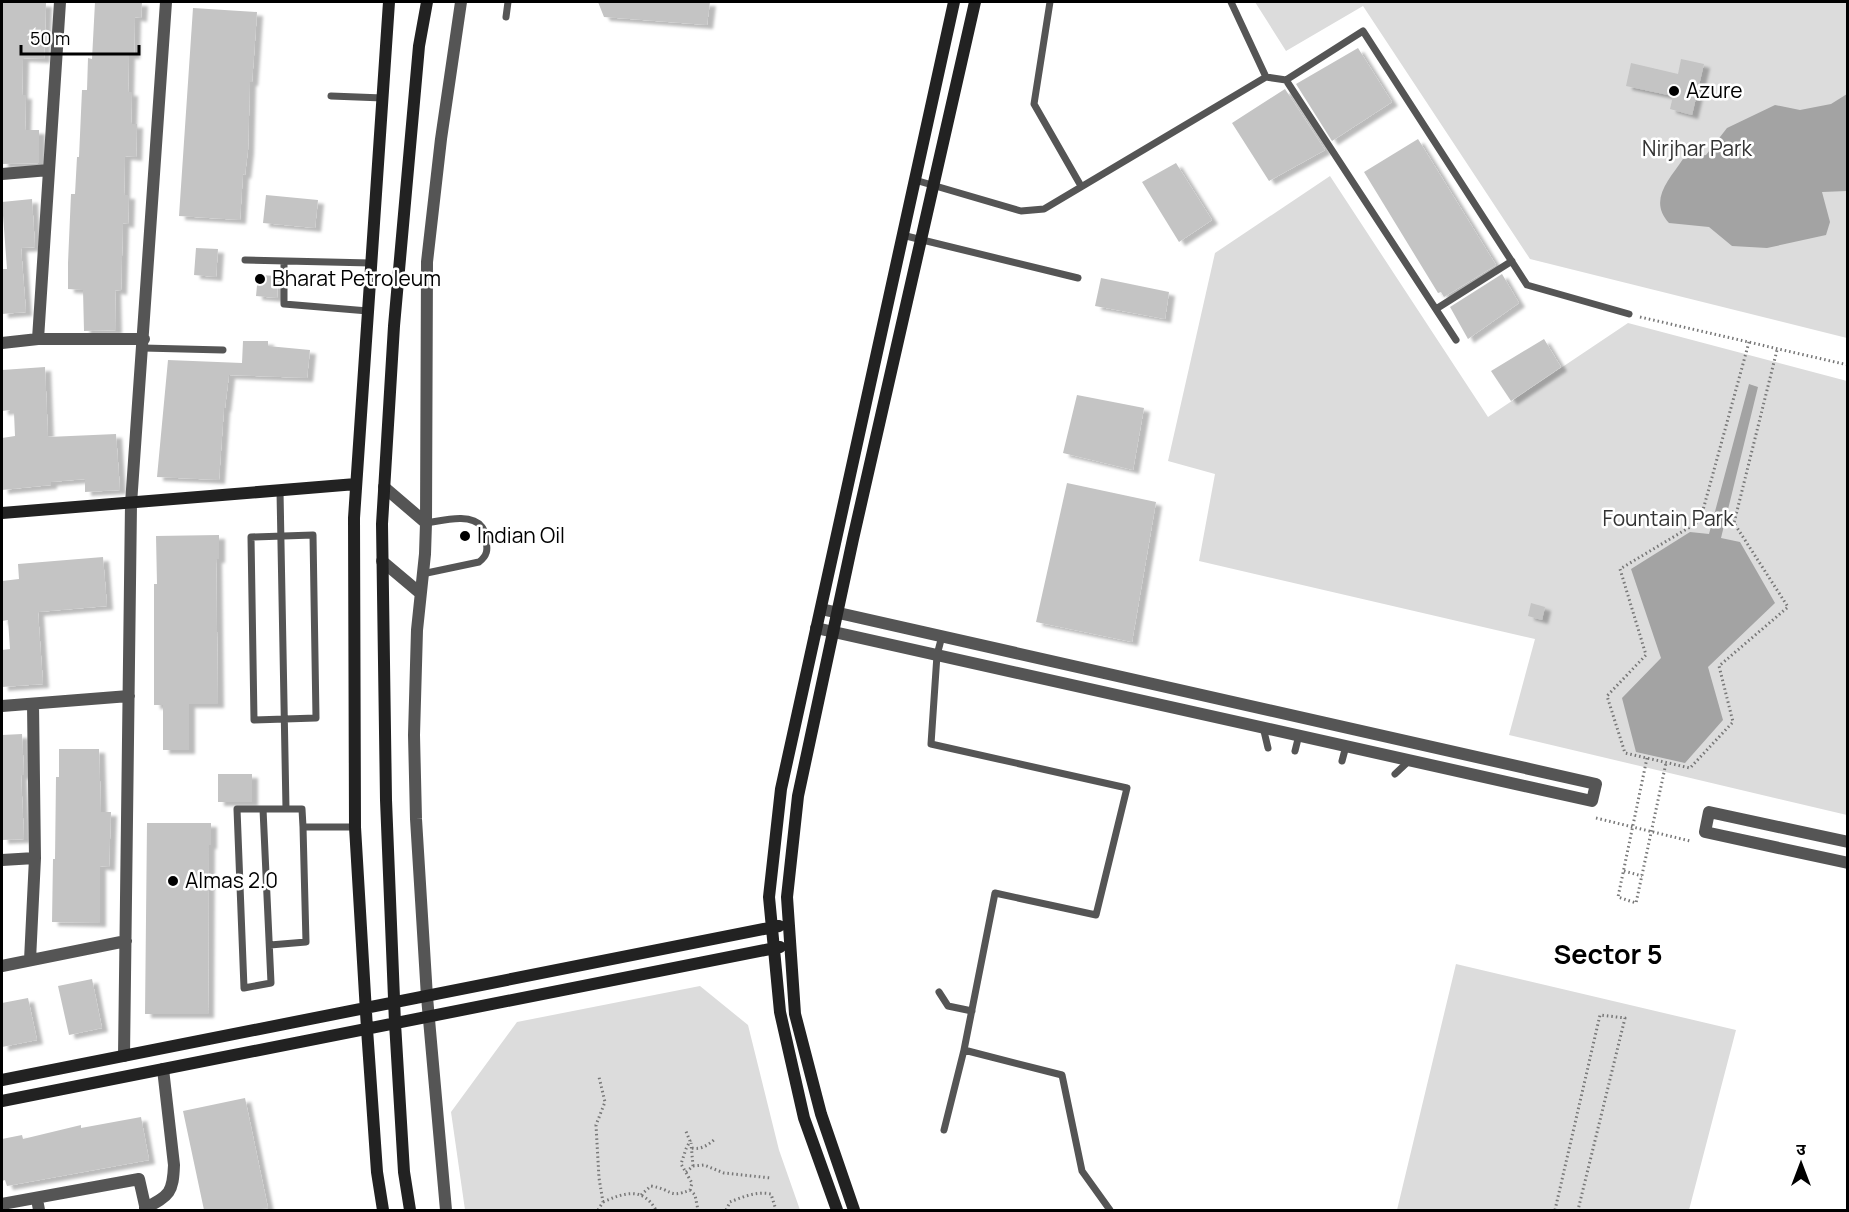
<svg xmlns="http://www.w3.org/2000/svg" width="1849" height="1212" viewBox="0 0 1849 1212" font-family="Manrope,'Noto Sans Devanagari',sans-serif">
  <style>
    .green { fill: #dcdcdc }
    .water { fill: #a3a3a3 }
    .building { fill: #c4c4c4; filter: url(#shadow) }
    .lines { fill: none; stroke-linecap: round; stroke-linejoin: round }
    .path { stroke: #777; stroke-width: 3; stroke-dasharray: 1.5 3; stroke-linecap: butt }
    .lane { stroke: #555; stroke-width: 7 }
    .street { stroke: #555; stroke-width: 12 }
    .secondary { stroke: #222; stroke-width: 12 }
    .poi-dot { fill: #000; stroke: #fff; stroke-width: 2 }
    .labels { text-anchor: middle; stroke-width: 5; stroke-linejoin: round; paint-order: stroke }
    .poi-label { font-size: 21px; fill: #000; stroke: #fff; text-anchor: start }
    .park-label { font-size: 21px; fill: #333; stroke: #fff }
    .district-label { font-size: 27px; font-weight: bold; fill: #000; stroke: #fff }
  </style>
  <defs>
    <filter id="shadow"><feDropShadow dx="6" dy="4" stdDeviation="1.5" flood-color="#0004"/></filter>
  </defs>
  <rect width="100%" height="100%" fill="#fff"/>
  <path class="green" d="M1255,2H1847V338L1530,259L1363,6L1286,51Z
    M1330,176L1488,417L1628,323L1847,381V815L1509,735L1535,639L1199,561L1215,474L1168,461L1215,253Z
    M1456,964L1736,1030L1689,1210H1397Z
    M700,986L748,1025L779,1150L800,1210H465L451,1112L517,1022Z"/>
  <path class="water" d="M1847,94V191L1822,192L1830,222L1826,235L1767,248L1732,246L1709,227L1669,223C1648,200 1669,180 1683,159L1706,155L1727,128L1775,105L1800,110L1831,104Z
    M1749,384L1758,387L1721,538L1740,542L1775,603L1708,667L1723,720L1685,763L1636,752L1622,698L1661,658L1631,569L1690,532L1709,534Z"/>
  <path class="building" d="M2,2L46,3L44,59L23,58L22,95H26L25,130H39V163L2,164Z
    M95,2H142L141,18L135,17L134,55H129L128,92H132L131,124H137L136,157L125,156L124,195H129L128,224L123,223L121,291L115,290L116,330L84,331L83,290L68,289V263L71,194H75L77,157H79L82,90H87L88,58L92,59Z
    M598,2H710L707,25L604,17Z
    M193,8L257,12L254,56L252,82H250L248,150L245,175L243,174L240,220L179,216Z
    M1358,48L1392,102L1332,141L1296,84Z
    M1681,59L1704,64L1692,115L1670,109L1673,96L1626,86L1631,63L1678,74Z
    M1285,89L1325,150L1269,181L1232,123Z
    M1418,139L1496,265L1444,297L1441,292L1438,293L1364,172Z
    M1176,163L1212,220L1179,242L1142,182Z
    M266,195L318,200L315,228L263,223Z
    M32,199L35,247L21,248L26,312L2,314V269H7L2,202Z
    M196,248L218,249L216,277L194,275Z
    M1502,274L1519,303L1468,339L1450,307Z
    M258,275L278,276L277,298L256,296Z
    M1101,278L1169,292L1165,319L1095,306Z
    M1544,339L1561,367L1511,401L1491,371Z
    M243,341H268V346L310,350L307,378L229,375L225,408H224L219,480L157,477L168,360L242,363Z
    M45,367L48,437L116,434L120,490L85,492V479L51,482V485L2,490V438L15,436L14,413H10V410L2,411V370Z
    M1077,395L1144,408L1133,470L1063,453Z
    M1067,483L1156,502L1132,642L1036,622Z
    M219,535V559H216L218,704H189V750H163V705H154V584H157L156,536Z
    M103,557L107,606L38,612L43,684L2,687V650L10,649L8,620L2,621V581L19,579L18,564Z
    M1531,603L1545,607L1542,620L1528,616Z
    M22,734L24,775H21L24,839L2,840V735Z
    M59,749H99L101,812H111L109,867L100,866V923L52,922L53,859H55L56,777H59Z
    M218,774H252V802H218Z
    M147,823H211V845H209L208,1014H145Z
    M92,979L102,1028L69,1035L58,986Z
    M28,998L37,1040L2,1047V1003Z
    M245,1098L268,1208L254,1210H204L183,1111Z
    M141,1117L149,1160L7,1186L5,1180L2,1181V1139L22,1135L23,1139L81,1125V1128Z"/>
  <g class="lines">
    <path class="path" d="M1640,317L1848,365
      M1749,342L1700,521L1620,569L1646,655L1607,696L1625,753L1690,768L1733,722L1719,666L1788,607L1734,523L1777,350
      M1647,758L1618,897L1636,903L1666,763
      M1596,818L1690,841
      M1624,871L1642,876
      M692,1148C701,1150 708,1145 715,1139
      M693,1166L704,1165L724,1173L771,1178
      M686,1172L693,1166L691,1143
      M690,1190L695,1195L698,1210
      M641,1195L651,1186C672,1189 668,1199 690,1190L692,1183L681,1164L686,1149L690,1141L685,1129
      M603,1202C624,1193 642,1186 656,1210
      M598,1210L603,1202L599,1178L596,1125L605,1102L599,1077
      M726,1210L730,1202C742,1197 757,1191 771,1194L776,1210
      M1555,1210L1600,1015L1625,1018L1578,1210"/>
    <path class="lane" d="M1050,2L1034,104L1081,186
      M1231,2L1266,77
      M506,17L508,2
      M1286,80L1456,340
      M331,96L383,98
      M915,180L1021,211L1044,209L1266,77L1286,80L1363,31L1527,285L1629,314
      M902,235L1078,278
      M245,260L371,263
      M284,261V304L368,311
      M1436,309L1512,261
      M143,348L223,350
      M280,491L286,809H302L303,827H355
      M313,535L316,718L254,720L251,537Z
      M422,574L479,562C487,556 488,550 486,541C485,536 485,530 482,527C471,512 441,521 426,523
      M942,636L937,655L931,744L1127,788L1096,915L995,893L964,1050L1062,1075L1082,1171L1110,1210
      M1263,727L1268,748
      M1295,751L1299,735
      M1342,761L1346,746
      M1395,774L1410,760
      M263,809L271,983L244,988L237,809H286
      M270,945L306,942L303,827
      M939,992L948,1006L972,1011
      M944,1130L964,1050"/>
    <path class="street" d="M2,174L49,170
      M38,339L60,2
      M2,343L38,339H144
      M384,487L426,523
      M382,561L420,593
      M816,628L1592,801L1596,784L821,609
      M2,706L129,696
      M1848,842L1709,812L1705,832L1848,863
      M2,860L35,858
      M30,960L35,858L33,704
      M2,966L126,941
      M124,1056L131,504L166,2
      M37,1199L39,1210
      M2,1204L139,1179L146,1210
      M145,1208C170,1196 173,1192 174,1165L163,1069
      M446,1210L427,997L416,819L414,735L417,630L425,554L426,523L427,262L441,139L461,2"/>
    <path class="secondary" d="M2,513L356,484
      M2,1080L779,926
      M2,1101L780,947
      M383,1210L377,1172L367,1029L355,827L354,518L389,2
      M410,1210L404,1172L395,1023L386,800L382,524L394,326L419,46L427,2
      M837,1210L804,1118L780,1012L769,897L781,789L954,2
      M854,1210L821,1114L795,1014L787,897L798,796L853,539L975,2"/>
  </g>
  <g class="poi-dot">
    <circle cx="1674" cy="91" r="6"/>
    <circle cx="260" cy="279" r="6"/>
    <circle cx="465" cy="536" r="6"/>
    <circle cx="173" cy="881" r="6"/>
  </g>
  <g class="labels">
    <g class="poi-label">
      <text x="1686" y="98">Azure</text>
      <text x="272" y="286">Bharat Petroleum</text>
      <text x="477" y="543">Indian Oil</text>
      <text x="185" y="888">Almas 2.0</text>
    </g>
    <g class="park-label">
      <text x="1697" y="156">Nirjhar Park</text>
      <text x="1668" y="526">Fountain Park</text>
    </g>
    <g class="district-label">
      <text x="1608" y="964">Sector 5</text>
    </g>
  </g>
  <rect width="1849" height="1212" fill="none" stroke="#000000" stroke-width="6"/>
  <g transform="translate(1801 1164)" stroke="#ffffff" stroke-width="4.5" paint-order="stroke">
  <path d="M0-4.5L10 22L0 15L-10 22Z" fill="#000000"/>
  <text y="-9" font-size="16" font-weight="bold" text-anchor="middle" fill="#000000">उ</text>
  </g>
  <path d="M21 45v9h118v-9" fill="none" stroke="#000000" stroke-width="3"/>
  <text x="30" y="45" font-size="18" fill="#000000" stroke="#ffffff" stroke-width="4.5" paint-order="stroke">50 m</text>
</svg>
